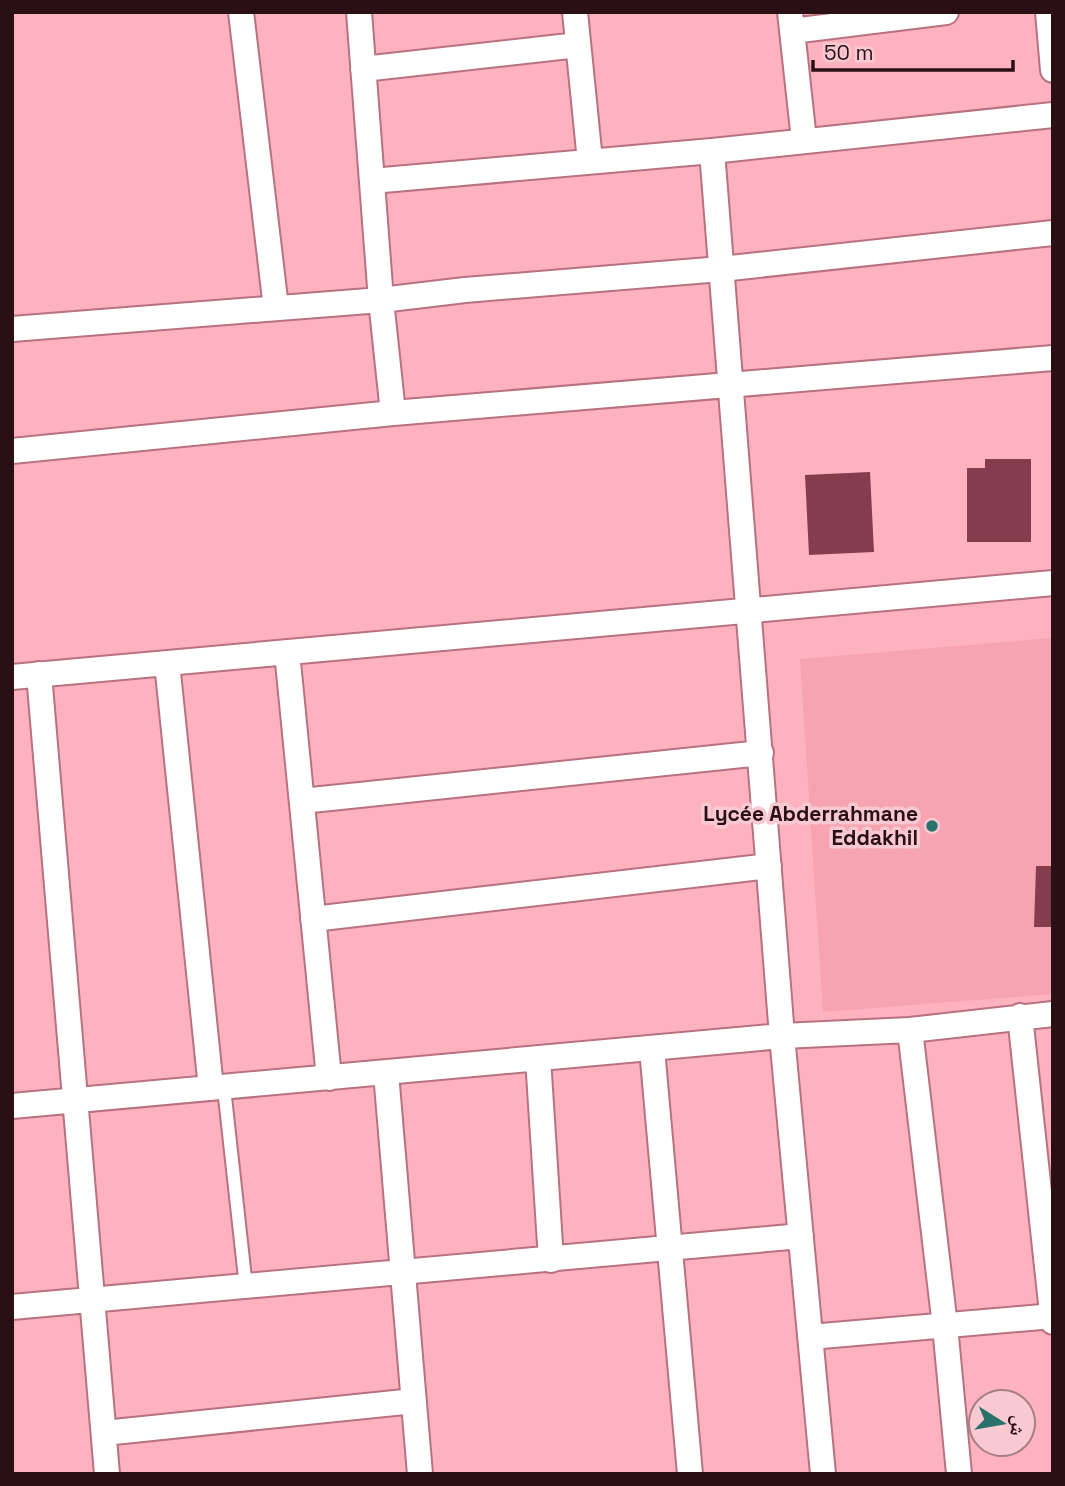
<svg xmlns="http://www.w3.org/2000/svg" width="1065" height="1486" viewBox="0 0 1065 1486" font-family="'Space Grotesk','Noto Naskh Arabic',sans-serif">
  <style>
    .built { fill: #f6a3b2 }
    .building { fill: #853c4d }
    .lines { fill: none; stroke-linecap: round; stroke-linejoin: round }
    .service-casing { stroke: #b8727f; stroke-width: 16 }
    .minor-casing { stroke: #b8727f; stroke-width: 28 }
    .service { stroke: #fff; stroke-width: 12 }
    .minor { stroke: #fff; stroke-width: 24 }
    .poi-dot { fill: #29726c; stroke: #f8c9d0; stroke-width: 2.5 }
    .labels { text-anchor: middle; stroke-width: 7; stroke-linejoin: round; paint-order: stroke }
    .poi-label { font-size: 21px; font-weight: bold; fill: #2a0f15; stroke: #f8c9d0; text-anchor: end }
  </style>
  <rect width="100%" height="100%" fill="#feb2bf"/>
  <path class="built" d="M1053,638V994L823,1012L800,659Z"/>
  <path class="building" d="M985,459H1031V542H967V468H985Z
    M870,472L874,552L809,555L805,475Z
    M1036,866H1053V927H1034Z"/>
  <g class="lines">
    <g class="service-casing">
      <path id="service" d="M224,1088L246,1287"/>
    </g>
    <g class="minor-casing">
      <path id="minor" d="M241,12L276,308
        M359,12L381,300L393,413
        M575,12L590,161
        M790,12L804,140
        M1048,12L1053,70
        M792,31L946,12
        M363,69L578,45
        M712,151L782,1036L823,1474
        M372,181L712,151L1053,115
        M12,329L381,300L465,290L721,269L1053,233
        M12,451L393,413L1053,358
        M287,652L329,1078
        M167,663L211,1088
        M39,674L107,1474
        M12,677L1053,583
        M302,801L761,753
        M313,919L769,866
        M1020,1016L1053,1322
        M910,1030L945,1326L959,1474
        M652,1049L690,1474
        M538,1058L551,1260
        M386,1073L420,1474
        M12,1106L782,1036L910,1030L1053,1014
        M12,1307L801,1236
        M810,1337L1053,1316
        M104,1433L414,1401"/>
    </g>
    <use href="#service" class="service"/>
    <use href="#minor" class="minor"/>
  </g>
  <circle class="poi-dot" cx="932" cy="826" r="7"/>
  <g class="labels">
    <g class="poi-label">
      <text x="918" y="821">Lycée Abderrahmane<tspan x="918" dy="24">Eddakhil</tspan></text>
    </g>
  </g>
  <rect width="1065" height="1486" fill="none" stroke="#2a0f15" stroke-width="28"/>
  <g transform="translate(1002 1423) rotate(101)"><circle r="33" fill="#f8c9d0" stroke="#a67f85" stroke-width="2"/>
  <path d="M0-5L12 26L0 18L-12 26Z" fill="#29726c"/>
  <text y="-10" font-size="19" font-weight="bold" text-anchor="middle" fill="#2a0f15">ش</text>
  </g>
  <path d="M813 60v10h200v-10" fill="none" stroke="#2a0f15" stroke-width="3.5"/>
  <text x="824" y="60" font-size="21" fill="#2a0f15" stroke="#f8c9d0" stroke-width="5" paint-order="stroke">50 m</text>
</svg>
